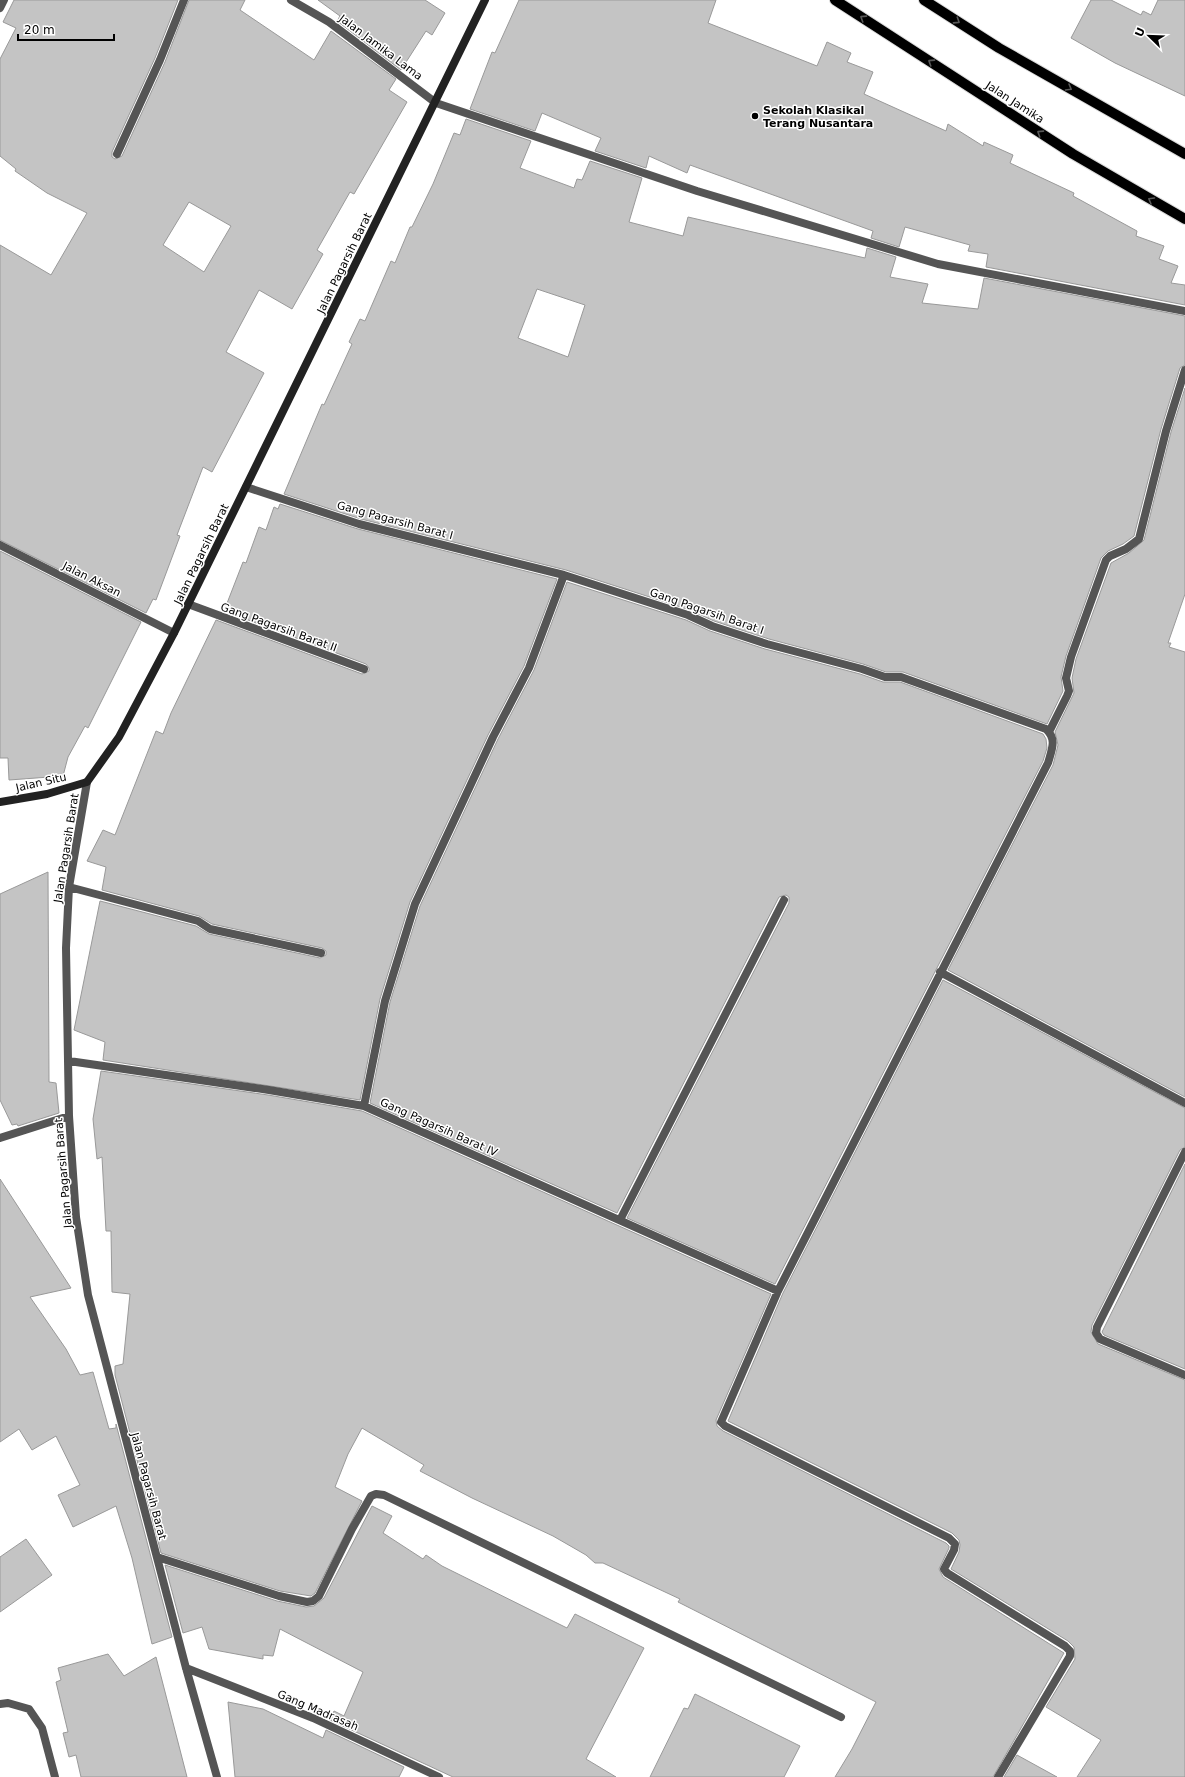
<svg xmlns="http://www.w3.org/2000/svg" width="1185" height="1777" viewBox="0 0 1185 1777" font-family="'DejaVu Sans',sans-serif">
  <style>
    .building { fill: #c4c4c4; stroke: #999; fill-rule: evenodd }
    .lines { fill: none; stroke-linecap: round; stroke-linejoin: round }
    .primary-casing { stroke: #dbdbdb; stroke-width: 12 }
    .street { stroke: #555; stroke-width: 8 }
    .secondary { stroke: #222; stroke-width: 8 }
    .primary { stroke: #000; stroke-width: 10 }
    .oneway { stroke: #595959 }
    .poi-dot { fill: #000; stroke: #fff; stroke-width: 1.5 }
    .labels { text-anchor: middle; stroke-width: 3; stroke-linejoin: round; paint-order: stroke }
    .street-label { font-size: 11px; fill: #000; stroke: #fff }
    .poi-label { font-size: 11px; font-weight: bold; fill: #000; stroke: #fff; text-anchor: start }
  </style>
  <rect width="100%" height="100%" fill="#fff"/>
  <path class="building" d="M14,0H178L155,58L112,152V157L115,159L122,156L165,62L189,0H245L240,10L314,60L331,31L396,79L389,90L407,102L354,194L350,192L317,250L323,254L292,309L259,290L226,352L264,373L212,472L203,467L177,535L180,536L156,600L153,599L146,613L0,540V245L51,275L87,213L47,193L15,171L16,169L0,156V59L16,28L3,22ZM189,202L231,226L204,272L163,245Z
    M318,0H425L445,13L432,35L426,31L401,70L337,21L340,16Z
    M519,0H716L708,23L817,66L827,42L851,53L847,62L873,72L864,94L946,131L948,124L983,146L984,142L1013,155L1010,163L1074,193L1073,196L1137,231L1136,236L1164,246L1159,259L1178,266L1171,283L1185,285V305L986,267L988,254L968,251L970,245L905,227L899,247L871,238L873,231L690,165L687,173L649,156L646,168L595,151L601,138L542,113L535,131L470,109L492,52L495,53Z
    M1091,0H1111L1141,15L1143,11L1151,15L1158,0H1185V96L1115,63L1071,38Z
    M466,119L531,141L520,168L574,188L577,179L582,180L590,161L642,178L629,222L683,236L688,217L865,258L867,248L896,257L890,277L928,284L922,303L978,309L984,278L1185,316V365L1180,368L1161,429L1134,536L1123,544L1108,551L1101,558L1066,656L1061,677L1063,691L1047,724L903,672H886L863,664L769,639L714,621L690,610L566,570L361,519L284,494L322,404L324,405L352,344L349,342L360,319L365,321L391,261L395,263L410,227H412L433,184L454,133L460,135ZM537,289L585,305L568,357L518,338Z
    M1185,388V594L1168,643H1171L1169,647L1185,652V1097L948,970L1053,765L1058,745L1055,732L1074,693L1072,678L1076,659L1111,563L1129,553L1144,540L1171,432Z
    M280,504L358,529L557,579L524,666L488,735L410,902L380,999L360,1100L103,1060L105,1042L74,1030L100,901L196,926L209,934L320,958L326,955V951L322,948L212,924L199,916L102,890L106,867L87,861L103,830L115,835L156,731L163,734L171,713L216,620L362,674L369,671V668L366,664L224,611L243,562L246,563L259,527L266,530L274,507L278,509Z
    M0,551L141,622L88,728L85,726L68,757L63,776L9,780L8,758H0Z
    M567,582L686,620L710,631L765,649L860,674L883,682H900L1043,734L1046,739L1047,748L1043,761L775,1284L627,1218L789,903V897L786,895L779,897L617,1213L370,1103L390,1002L420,906L498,739L534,670Z
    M48,872L49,1082L56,1083L59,1113L18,1126L17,1124L12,1125L0,1100V894Z
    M943,980L1185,1108V1147L1180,1150L1092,1325L1091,1332L1098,1344L1185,1380V1777H1077L1101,1740L1046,1707L1075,1659L1074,1647L1068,1641L951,1569L959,1552L960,1545L959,1540L952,1533L728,1421L783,1293Z
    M101,1071L268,1095L362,1111L771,1294L716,1420L717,1426L723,1431L946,1543L949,1546V1548L939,1569L943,1577L1064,1653L993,1777H835L852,1749L876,1702L678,1602L680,1599L603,1563H595L586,1555L553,1536L472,1498L420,1471L424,1465L362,1428L348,1454L335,1487L362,1501L315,1593L311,1596L280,1591L161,1553L115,1375V1366L123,1364L130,1294L112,1292L111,1231H106L102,1157L97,1159L93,1119Z
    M1185,1164V1369L1104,1335L1102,1332Z
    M0,1179L71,1288L30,1297L66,1349L80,1375L93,1372L109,1429L116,1428V1424L172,1637L152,1644L132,1558L116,1506L73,1527L58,1495L80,1485L56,1436L32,1450L19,1429L0,1442Z
    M372,1506L392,1516L383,1533L423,1559L426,1555L442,1566L567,1628L575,1614L644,1648L586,1759L616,1777H453L330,1720L334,1711L344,1716L363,1672L280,1629L273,1656L263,1655V1659L209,1649L202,1627L183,1633L165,1565L277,1601L306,1607L314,1606L324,1598Z
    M26,1539L52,1575L0,1612V1557Z
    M108,1654L124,1676L156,1657L187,1777H81L76,1755L69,1757L63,1733L68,1732L56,1682L61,1680L58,1668Z
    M695,1694L800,1746L784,1777H650L684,1708L688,1709Z
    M228,1702L263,1709L323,1738L326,1730L404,1767L399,1777H235Z
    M1017,1755L1057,1777H1004Z"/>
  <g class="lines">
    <g class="primary-casing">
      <path id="primary" d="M835,0L1073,154L1185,219
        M924,0L999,48L1185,154"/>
    </g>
    <path class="street" d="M291,0L329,22L436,103L697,191L938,264L1185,311
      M0,8L4,0
      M117,154L160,60L184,0
      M246,487L359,524L564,575L688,615L712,626L767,644L862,669L885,677H901L1046,729C1057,739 1052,749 1048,763L778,1291L721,1422L725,1426L949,1538L955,1544L954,1550L944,1569L947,1573L1065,1646L1070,1651V1656L998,1777
      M0,545L174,633
      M188,604L364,669
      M1049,732L1067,696L1069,691L1066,678L1071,657L1106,560L1110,556L1126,549L1139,539L1166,431L1185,370
      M87,782L69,887L66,948L69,1116L76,1217L88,1295L186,1668L217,1777
      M69,887L198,921L210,929L321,953
      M940,972L1185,1103
      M69,1061L269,1090L364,1106L778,1291
      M364,1106L385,1001L415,904L493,737L529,668L564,575
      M0,1138L69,1116
      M1185,1152L1097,1327L1096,1333L1100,1339L1185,1375
      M620,1220L784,900
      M157,1557L279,1596L307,1602L313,1601L319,1596L352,1529L371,1496L376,1494L384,1495L841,1717
      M186,1668L313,1718L439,1777
      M0,1704L8,1703L29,1709L42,1728L55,1777"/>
    <path class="secondary" d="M0,802L47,794L87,782L119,737L174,633L485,0"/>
    <use href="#primary" class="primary"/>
  </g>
  <defs><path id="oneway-chevron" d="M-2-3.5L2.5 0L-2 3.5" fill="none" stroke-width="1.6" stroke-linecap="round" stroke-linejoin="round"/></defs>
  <g class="oneway">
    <use href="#oneway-chevron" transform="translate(863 18) rotate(-147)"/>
    <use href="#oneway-chevron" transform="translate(957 21) rotate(33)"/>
    <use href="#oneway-chevron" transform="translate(931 62) rotate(-147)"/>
    <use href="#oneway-chevron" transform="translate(1069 88) rotate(30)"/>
    <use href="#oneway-chevron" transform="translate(1040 133) rotate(-147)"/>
    <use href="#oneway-chevron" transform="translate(1151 200) rotate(-150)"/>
  </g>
  <circle class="poi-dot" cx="755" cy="116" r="4"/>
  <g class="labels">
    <g class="street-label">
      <text transform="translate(381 47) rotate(37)" y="4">Jalan Jamika Lama</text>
      <text transform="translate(1015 102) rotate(33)" y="4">Jalan Jamika</text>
      <text transform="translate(344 263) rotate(-64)" y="4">Jalan Pagarsih Barat</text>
      <text transform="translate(395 520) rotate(15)" y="4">Gang Pagarsih Barat I</text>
      <text transform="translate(201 554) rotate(-64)" y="4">Jalan Pagarsih Barat</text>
      <text transform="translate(92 579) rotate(27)" y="4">Jalan Aksan</text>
      <text transform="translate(707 611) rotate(19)" y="4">Gang Pagarsih Barat I</text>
      <text transform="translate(279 627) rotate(20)" y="4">Gang Pagarsih Barat II</text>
      <text transform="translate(41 782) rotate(-13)" y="4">Jalan Situ</text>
      <text transform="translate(66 848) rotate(-81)" y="4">Jalan Pagarsih Barat</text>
      <text transform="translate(439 1127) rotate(24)" y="4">Gang Pagarsih Barat IV</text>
      <text transform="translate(63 1173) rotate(-95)" y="4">Jalan Pagarsih Barat</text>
      <text transform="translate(149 1486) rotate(75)" y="4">Jalan Pagarsih Barat</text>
      <text transform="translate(318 1710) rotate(23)" y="4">Gang Madrasah</text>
    </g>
    <g class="poi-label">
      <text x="763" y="114">Sekolah Klasikal<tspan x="763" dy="13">Terang Nusantara</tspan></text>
    </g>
  </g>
  <g transform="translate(1149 36) rotate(293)" stroke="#ffffff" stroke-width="3" paint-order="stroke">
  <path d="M0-3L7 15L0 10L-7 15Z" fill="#000000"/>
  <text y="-6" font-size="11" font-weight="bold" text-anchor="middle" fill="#000000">U</text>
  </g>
  <path d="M18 34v6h96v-6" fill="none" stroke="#000000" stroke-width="2"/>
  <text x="24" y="34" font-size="12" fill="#000000" stroke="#ffffff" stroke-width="3" paint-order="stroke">20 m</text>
</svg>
